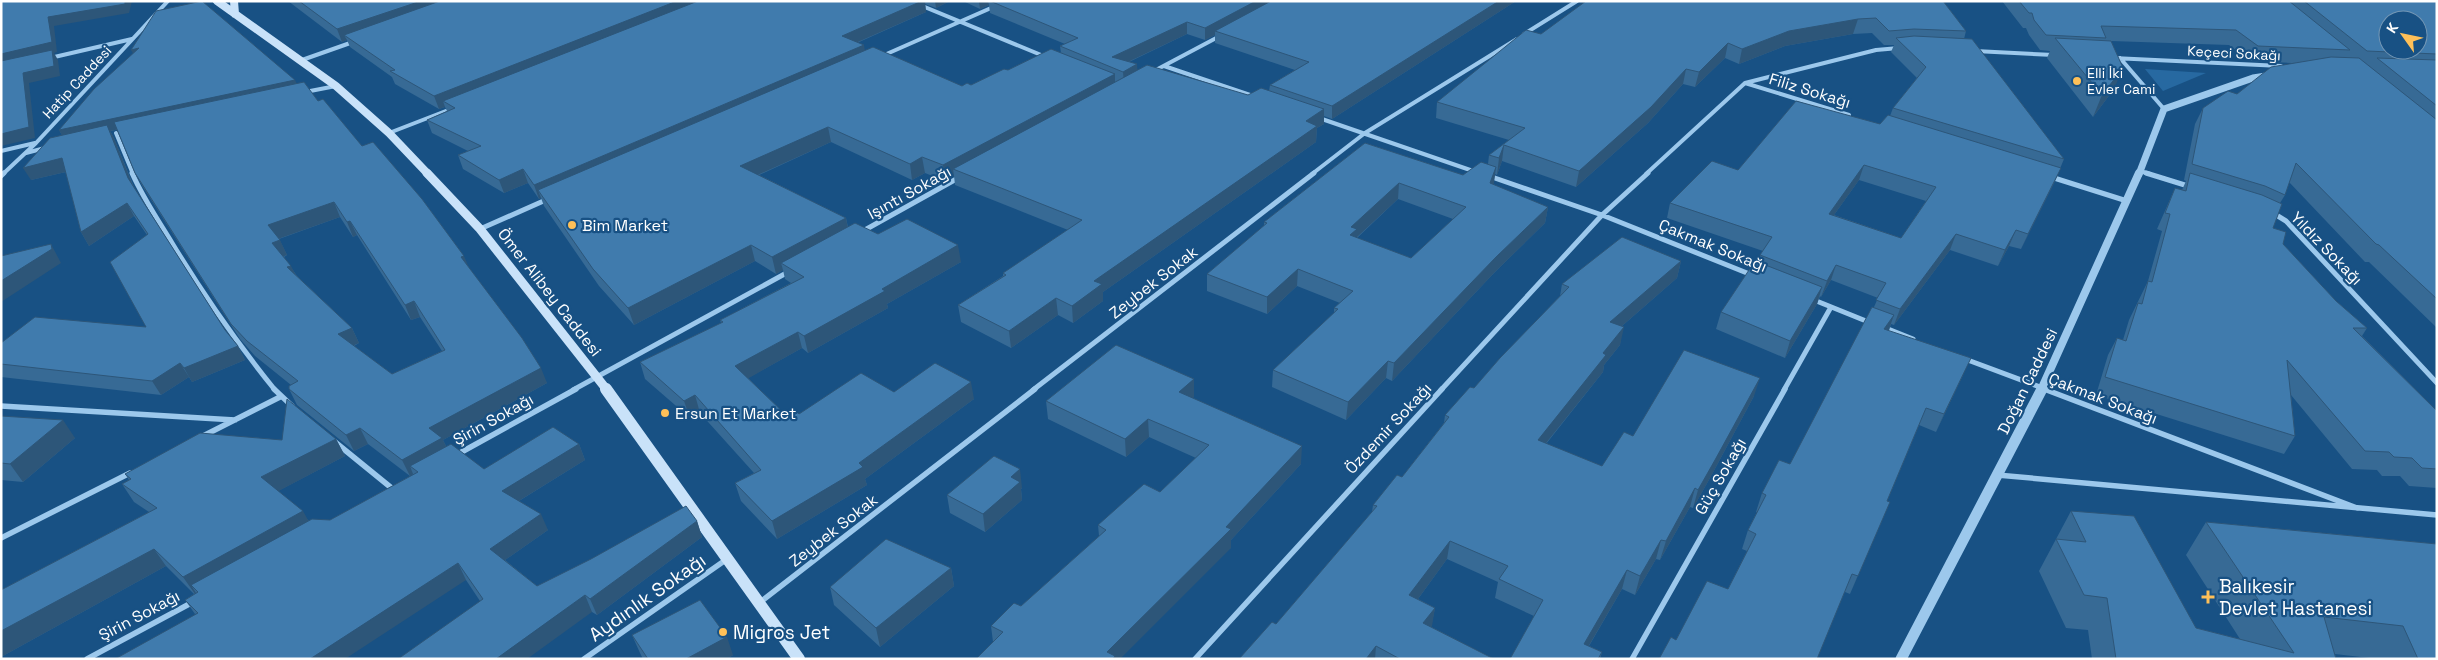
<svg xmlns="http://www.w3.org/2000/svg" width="2438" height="660" viewBox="0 0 2438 660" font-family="'Space Grotesk',sans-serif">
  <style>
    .green { fill: #2769a1 }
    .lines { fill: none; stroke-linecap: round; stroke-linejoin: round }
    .minor-far2 { stroke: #9cc8ec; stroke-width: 4 }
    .minor-far1 { stroke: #9cc8ec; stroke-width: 5 }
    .minor { stroke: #9cc8ec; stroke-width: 5.5 }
    .tertiary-far2 { stroke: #9cc8ec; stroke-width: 7 }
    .tertiary-far1 { stroke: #9cc8ec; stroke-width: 8 }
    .tertiary { stroke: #9cc8ec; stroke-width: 11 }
    .secondary-far2 { stroke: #c9e2f9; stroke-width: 8 }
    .secondary-far1 { stroke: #c9e2f9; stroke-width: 9 }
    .secondary { stroke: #c9e2f9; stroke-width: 12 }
    .wall { fill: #376a95; fill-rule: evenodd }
    .shaded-wall { fill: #2d5679 }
    .building { fill: #407bad; stroke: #2d5679; fill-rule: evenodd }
    .poi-dot { fill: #ffc058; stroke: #185184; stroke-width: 2 }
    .labels { text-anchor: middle; stroke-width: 4.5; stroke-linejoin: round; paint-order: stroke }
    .far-street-label { font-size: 14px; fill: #fff; stroke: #185184 }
    .far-poi-label { font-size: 14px; fill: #fff; stroke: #185184; text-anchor: start }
    .street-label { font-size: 16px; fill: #fff; stroke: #185184 }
    .poi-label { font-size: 16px; fill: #fff; stroke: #185184; text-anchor: start }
    .near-poi-label { font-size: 19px; fill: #fff; stroke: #185184; text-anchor: start }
    .near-street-label { font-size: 19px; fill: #fff; stroke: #185184 }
  </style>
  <rect width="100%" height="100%" fill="#185184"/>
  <path class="green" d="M2145,69L2206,73L2163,91Z"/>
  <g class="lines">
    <path class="minor-far2" d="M910,1L1046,57
      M1524,34L1577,1
      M1975,51L2054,55
      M882,56L1007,1
      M50,58L132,39
      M2113,58L2281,66
      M2120,58L2164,109
      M302,60L353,42
      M1164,66L1256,97
      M1154,71L1220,36
      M1745,83L1849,115
      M305,92L336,86
      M1319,118L1476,172
      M116,133L133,174
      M389,133L451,109
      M1,151L35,143
      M26,153L45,148
      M2140,171L2150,174
      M3,174L36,143L168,1
      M1312,174L1365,133L1517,39
      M1646,174L1745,83L1876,50L1899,48"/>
    <path class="minor-far1" d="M132,173C143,198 158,220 172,243C203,294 237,343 275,390
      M2146,173L2188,186
      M1,176L4,173
      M1489,176L1602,215L1752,275
      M2051,177L2127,201
      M2273,213L2286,221L2437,383
      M480,229L548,199
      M863,231L960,177
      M1814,300L1871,323
      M1883,327L1913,339
      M1965,359L2048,390
      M573,390L790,271
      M1033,390L1314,173
      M1441,390L1602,215L1648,173
      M1784,390L1831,307"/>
    <path class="minor" d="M274,389L292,406
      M2044,389L2357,508
      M1,406L235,420
      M203,436L280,397
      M335,442L394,490
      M458,454L576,389
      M1997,475L2437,515
      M1,538L130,473
      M759,603L1035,389
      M87,659L193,602
      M584,659L727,559
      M1195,659L1442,389
      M1632,659L1785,389"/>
    <path class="tertiary-far2" d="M2139,174L2164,109L2253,78L2266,76"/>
    <path class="tertiary-far1" d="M2041,390L2139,173"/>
    <path class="tertiary" d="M1901,659L2042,389"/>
    <path class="secondary-far2" d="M217,1L336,86L389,133L428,174
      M234,1L235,14"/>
    <path class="secondary-far1" d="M427,173L480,229L607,390"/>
    <path class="secondary" d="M606,389L799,659"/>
  </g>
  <path class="wall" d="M288,1H950L936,8L925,4L926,12L857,43L865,51L962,86L971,85L1008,70L1061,53L1060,46L1065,44L990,13L989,5L980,9L963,1H1516L1332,119L1324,116V124L1317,128L1316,142L1103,292V301L1073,323L1058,315L1011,348L961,322L958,305L1003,276V273L1068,230L955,185L954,176L945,181L925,173L912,180L831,142L759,175L846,218L848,227L878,234L961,262L887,304L888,308L808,353L802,348L748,378L785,414H799L894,392L974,399L865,479L867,485L777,539L741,501L735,483L754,473L700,413L690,418L645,379L640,362L721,323L720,320L791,283L785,279L783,270L776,274L755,261L634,325L599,286L544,206L541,198L539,199L528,183L504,193L463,169L458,155L468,151L432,133L427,120L447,111L445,107L439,109L395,84L392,77L350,47L347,40L342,42ZM1187,34L1205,40L1215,35V43L1295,70L1270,85L1269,91L1248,95L1137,70V64L1129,62Z
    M1943,1L1966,31L1964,39L2064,159L2054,183L2021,249L2009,246L1998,266L1950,250L1894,325L1891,324L1889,331L1963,375L1936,432L1919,425L1887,501L1882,520L1850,594L1845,592L1676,640L1728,589L1747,551L1742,549L1748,530L1757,512H1756L1762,493L1790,464L1874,307L1878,298L1831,280L1821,297L1820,296L1817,304L1785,358L1716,329L1721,312L1758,262L1760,255L1763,251L1667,218L1670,203L1738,170L1880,124L1890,116L1893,108L1917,78L1891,52L1894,45H1884L1872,33L1853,34L1785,46L1739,64L1725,58L1695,87L1683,84L1648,123L1576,187L1502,161L1497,175L1495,174L1493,185L1548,207L1545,223L1494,273L1392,381L1386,378L1346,420L1272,387L1273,370L1334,313V308L1340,303L1297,286L1267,314L1207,291V274L1264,226V222L1365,143L1463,175L1488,164L1489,155L1509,140L1436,118L1437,102L1541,34ZM1859,180L1926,201L1901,238L1834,215ZM1398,199L1453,219L1411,258L1357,238Z
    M2002,1H2437V328L2369,262H2365L2289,182L2285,195L2280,203L2273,228L2283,244L2336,301L2367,328L2362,336L2437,411V488L2409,486L2400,476H2382L2377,470L2352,469L2291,395L2295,436L2284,454L2096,395L2108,355L2117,338L2123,340L2129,320L2148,281L2162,231L2157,229L2175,188L2182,190L2186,181L2184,180L2195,124L2203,108L2237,94L2292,63L2251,61L2229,45L2111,41L2114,89L2093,117L2047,58L2050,51L2040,50L2029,35L2026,28H2023Z
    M297,84L318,101L362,146L469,268L547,383L443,440L446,446L484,469L579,444L585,460L519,501L548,530L505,560L537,586L697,521L702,537L597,615L592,612L480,601L466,580L195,614L185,600L194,594L166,566L1,657V590L149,512L134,502L122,484L129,480L125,474L282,440L336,439L345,456L278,491L309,521L330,520L414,474H413L410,476L368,444L354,451L297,405L289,389L291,385L255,356L240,339L143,187L135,173L117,130L110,131L114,138L134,187L225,330L238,346L245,360L192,382L189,377L161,395L1,377V343L146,327L147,235L134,216L89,246L81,232L66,172L31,180L62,135L59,130ZM340,217L353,237L357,235L411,320L420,317L442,351L392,374L354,346L359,343L352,328L297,276L284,257L287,255L279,239Z
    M1681,261L1677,278L1622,326L1620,345L1604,365L1603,372L1546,444L1602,466L1633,436L1754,396L1710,478L1693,508L1690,507L1660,560L1656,559L1635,595L1622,589L1589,646L1602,652L1600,659H1510L1534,616L1495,598L1498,582L1447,559L1418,599L1435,608L1431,627L1494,659H1239L1276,624L1372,512L1373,505L1402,477L1444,423L1445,415L1474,388L1560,296L1562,284Z
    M1194,397L1192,398L1301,464L1231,540V548L993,642L991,626L1021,606L1099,536L1098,525L1160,492L1196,458L1149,437L1126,457L1048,419L1046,401Z
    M1,416L75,438L23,482L1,480Z
    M1022,488L1021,489L1022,500L985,532L950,513L947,495Z
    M2071,511L2196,628L2240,639L2186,555L2206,522L2437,544V659H2378L2335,654L2336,659H2092L2088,630L2066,628L2039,571Z
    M951,568L954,586L880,647L834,605L830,587Z
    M632,635L733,655L727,659H643L640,653Z"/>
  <path class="shaded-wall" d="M125,1H132L129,13L54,26L57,52L54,53L58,60L60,76L29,83L35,138L1,146V54L48,17Z
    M421,1H460L344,35L347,40L342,42L337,29Z
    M677,1H710L443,101L445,107L439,109L434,96Z
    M922,1H925L926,12L844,48L842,36Z
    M935,1H950L936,8Z
    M979,1H988L989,5L980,9Z
    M1256,1H1278L1215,31V35L1205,40V28Z
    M1499,1H1516L1332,119V106Z
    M1858,19L1853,34L1785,46L1739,64L1742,49L1789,31Z
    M1187,22V34L1115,68L1112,57Z
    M1728,43L1725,58L1695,87L1699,72Z
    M864,45L866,58L538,190L541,198L539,199L534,185Z
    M139,48L137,60L131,50Z
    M1137,64L1138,77L1124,84L1123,72Z
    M2123,68L2114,89L2093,117L2102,95Z
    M1686,69L1683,84L1648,123L1576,187L1579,171Z
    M1115,74V89L953,169L954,176L945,181L943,165Z
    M295,80L300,90L110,131L114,138L135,191L65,141L59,130Z
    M1324,109V124L1317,128L1316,142L1103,292V301L1073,323L1072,306L1094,281L1306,121Z
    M828,127L831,142L744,181L740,166Z
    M1504,145L1502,161L1497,175L1499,158Z
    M922,157L925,173L912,180L910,164Z
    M62,158L70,171L31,180L23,168Z
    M1864,165L1859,180L1824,229L1829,214Z
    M1496,167L1494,183L1487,199L1490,183Z
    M2061,168L2054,183L2021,249L2028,234Z
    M523,169L528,183L504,193L499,180Z
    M1399,183L1398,199L1357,237L1356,246L1349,252L1351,227Z
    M334,202L340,217L275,240L268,225Z
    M127,203L134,216L89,246L81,232Z
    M1548,207L1545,223L1494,273L1392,381L1394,363L1496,257Z
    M846,218L849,234L781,263L783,270L776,274L772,257Z
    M350,221L357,235L353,237L347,222Z
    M2016,230L2009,246L1998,266L2005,250Z
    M1956,234L1950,250L1894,325L1900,309Z
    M280,240L287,255L279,258L272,243Z
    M51,244L61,263L1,302V281Z
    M751,245L755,261L634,325L628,308Z
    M958,245L961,262L887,304L888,308L808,353L804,336L882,289Z
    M464,256L470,270L461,257Z
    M1681,261L1677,278L1607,339L1610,322Z
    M1836,265L1831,280L1821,297L1827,281Z
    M291,266L299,281L287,267Z
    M1298,269L1297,286L1267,314V297Z
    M1822,287L1817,304L1785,358L1790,341Z
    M1056,298L1058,315L1011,348L1009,331Z
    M414,301L420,317L411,320L405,305Z
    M1894,315L1888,332L1884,329Z
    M1624,327L1620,345L1604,365L1603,372L1534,458L1538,440L1603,353Z
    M352,328L359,343L345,349L338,334Z
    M798,332L802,348L740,383L735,366Z
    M238,346L245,360L192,382L184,368Z
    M1971,358L1963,375L1936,432L1944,414Z
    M1388,361L1386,378L1346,420L1348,402Z
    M180,363L189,377L161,395L152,381Z
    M541,368L547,383L443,440L450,454L410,466L413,474L410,476L402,460L429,428Z
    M1760,378L1754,396L1710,478L1693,508L1698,490Z
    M1194,379V397L1179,410V392Z
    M971,382L974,399L865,479L867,485L777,539L772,521L859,463Z
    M695,395L700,413L690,418L684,401Z
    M1148,419L1149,437L1126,457L1125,439Z
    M63,420L75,438L23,482L10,464Z
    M360,428L368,444L354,451L346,435Z
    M336,439L345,456L271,495L261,477Z
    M579,444L585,460L509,507L502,491Z
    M1302,446L1301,464L1231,540V548L1120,659H1107V652Z
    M1020,469L1022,488L1021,489L1022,500L985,532L983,514L1011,477Z
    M1695,488L1690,507L1660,560L1666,541Z
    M1890,502L1882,520L1850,594L1858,576Z
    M303,511L313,529L191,585L196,593L195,594L183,577Z
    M541,514L548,530L498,565L490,549Z
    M697,521L702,537L597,615L590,599Z
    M1661,540L1656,559L1635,595L1640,576Z
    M1450,541L1447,559L1407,614L1409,595Z
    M154,549L166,566L1,657V631Z
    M458,563L466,580L345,659H310Z
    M951,568L954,586L880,647L876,628Z
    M1627,570L1622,589L1581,659L1584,644Z
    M585,595L592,612L527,659H496Z
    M1435,608L1432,626L1420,642L1423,623Z
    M727,637L733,655L727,659H686Z
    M1376,646L1375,659H1366Z"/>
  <path class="building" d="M1,1H125V4L48,17L52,42L1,54Z
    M202,1L295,80L59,130L94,89L139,48L131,50L156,11Z
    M299,1H421L337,29Z
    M440,1H677L434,96L390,71L395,70L344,35Z
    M698,1H922L842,36L864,45L534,185L523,169L499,180L458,155L481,146L427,120L455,108L443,101Z
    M990,1H1256L1205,28L1187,22L1112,57L1137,64L1123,72L1060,46L1078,38Z
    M1271,1H1499L1332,106L1270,85L1309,62L1215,31Z
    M1586,1H1943L1966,31L1914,29L1889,31L1876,18L1858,19L1789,31L1742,49L1728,43L1699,72L1686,69L1651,107L1579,171L1504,145L1499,158L1489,155L1525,128L1437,102L1526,30L1541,34Z
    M2019,1H2289L2350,50L2258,46L2236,30L2101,26L2106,38L2046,35L2034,20L2032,13H2029Z
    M2304,1H2437V54L2367,51ZM2388,20H2418V50H2388Z
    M1914,36L1972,39L2064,159L1893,108L1926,67L1896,38Z
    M2055,38L2111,41L2123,68L2102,95Z
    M873,47L962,86L967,83L971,85L1004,69L1008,70L1051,49L1115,74L943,165L922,157L910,164L828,127L740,166L846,218L772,257L751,245L628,308L593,269L538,190Z
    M52,50L54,66L23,73L29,127L1,134V61Z
    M2331,57L2359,58L2437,120V299L2379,245L2376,244L2296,163L2285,195L2265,186L2192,164L2203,108L2228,91L2237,94L2271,67Z
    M2377,58L2437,60V106Z
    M1147,65L1248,95L1261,88L1324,109L1306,121L1317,126L1094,281L1102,284L1072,306L1056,298L1009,331L958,305L1006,275L1003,273L1082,220L953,169Z
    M304,82L318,101L323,99L362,146L373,142L422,199L464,256L461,257L522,338L541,368L429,428L442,438L402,460L360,428L346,435L289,389V386L298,381L247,341L231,324L135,173L114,122ZM334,202L347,222L350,221L405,305L414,301L445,350L392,374L338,334L352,328L287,267L291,266L272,243L280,240L268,225Z
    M1796,101L1880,124L1888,115L2061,168L2028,234L2016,230L2005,250L1956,234L1900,309L1876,300L1886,283L1836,265L1827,281L1760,255L1772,237L1670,203L1712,161L1738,170ZM1864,165L1936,187L1901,238L1829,214Z
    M107,125L128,178L225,330L238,346L184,368L180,363L152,381L1,364V343L35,317L146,327L110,262L148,234L127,203L81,232L62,158L23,168L50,138Z
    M1365,143L1463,175L1481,162L1496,167L1490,183L1548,207L1496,257L1394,363L1388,361L1348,402L1273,370L1338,309L1334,308L1353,291L1298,269L1267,297L1207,274L1267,223L1264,222ZM1399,183L1466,207L1411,258L1350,235L1357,229L1351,227Z
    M2190,173L2262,195L2282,204L2273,228L2286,232L2283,244L2336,301L2367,328H2353L2437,411V469L2422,468L2412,458L2394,457L2389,452L2365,451L2287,360L2295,436L2105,377L2117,338L2126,341L2138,303L2142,304L2148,281L2152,282L2170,214L2165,213L2175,188L2186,191Z
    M907,219L958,245L882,289L885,291L804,336L798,332L735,366L785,414L795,410L799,414L861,373L894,392L935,363L971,382L859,463L863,467L772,521L735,483L761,470L695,395L684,401L640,362L723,322L720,320L804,277L781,263L855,223L878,234Z
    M1622,237L1681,261L1610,322L1624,327L1603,353L1606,355L1538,440L1602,466L1624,432L1633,436L1684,350L1760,378L1715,460L1698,490L1695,488L1666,541L1661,540L1640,576L1627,570L1584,644L1602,652L1598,659H1510L1543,600L1499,579L1508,566L1450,541L1409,595L1435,608L1423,623L1494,659H1400L1376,646L1366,659H1239L1272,622L1276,624L1377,506L1373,505L1397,475L1402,477L1449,417L1445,415L1470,387L1474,388L1500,358L1569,287L1562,284Z
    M51,244L52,249L1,281V256Z
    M1755,261L1822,287L1790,341L1721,312Z
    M1872,307L1894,315L1884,329L1971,358L1944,414L1926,408L1887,501L1890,502L1858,576L1852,574L1817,659H1659L1671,637L1676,640L1707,581L1728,589L1756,534L1748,530L1766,495L1762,493L1779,460L1790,464Z
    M1116,345L1194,379L1179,392L1302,446L1226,527L1231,529L1107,652L1115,656L1113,659H976L1003,632L991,626L1014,603L1021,606L1106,530L1098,525L1144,484L1160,492L1209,445L1148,419L1125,439L1046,401Z
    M287,399L336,439L261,477L303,511L183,577L154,549L1,631V590L157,508L122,484L131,479L125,474L200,433L282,440Z
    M1,416L63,420L10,464L1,463Z
    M553,427L579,444L502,491L541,514L490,549L537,586L591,559L686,506L697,521L590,599L585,595L496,659H398L483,599L458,563L310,659H115L198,613L185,600L198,592L191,585L312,519L330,520L418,472L410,466L451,444L484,469Z
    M994,456L1020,469L1011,477L1020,482L983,514L947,495Z
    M2071,511L2134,516L2196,628L2294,653L2206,522L2437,544V659H2418L2403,626L2324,617L2336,659H2116L2107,598L2084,595L2056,539L2086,542Z
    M886,539L951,568L876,628L830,587Z
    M700,600L727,637L686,659H648L632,635Z"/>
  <g class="poi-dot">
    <circle cx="2077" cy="81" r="5"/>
    <circle cx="572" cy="225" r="5"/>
    <circle cx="665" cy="413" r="5"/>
    <path d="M2205.5 589.5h5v5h5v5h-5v5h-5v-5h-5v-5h5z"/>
    <circle cx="723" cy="632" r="5"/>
  </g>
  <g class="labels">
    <g class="far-street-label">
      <text transform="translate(2234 53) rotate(3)" y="5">Keçeci Sokağı</text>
      <text transform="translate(77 82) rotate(-47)" y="5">Hatip Caddesi</text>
    </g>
    <g class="far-poi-label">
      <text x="2087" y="78">Elli İki<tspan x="2087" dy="16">Evler Cami</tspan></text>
    </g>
    <g class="street-label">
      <text transform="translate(1810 90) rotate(17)" y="6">Filiz Sokağı</text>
      <text transform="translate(909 192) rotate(-29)" y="6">Işıntı Sokağı</text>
      <text transform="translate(1713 245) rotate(22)" y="6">Çakmak Sokağı</text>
      <text transform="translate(2327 248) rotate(46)" y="6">Yıldız Sokağı</text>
      <text transform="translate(1153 282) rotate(-38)" y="6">Zeybek Sokak</text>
      <text transform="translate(550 292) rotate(52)" y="6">Ömer Alibey Caddesi</text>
      <text transform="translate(2027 381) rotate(-64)" y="6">Doğan Caddesi</text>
      <text transform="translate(2103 398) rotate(21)" y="6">Çakmak Sokağı</text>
      <text transform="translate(493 419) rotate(-29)" y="6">Şirin Sokağı</text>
      <text transform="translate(1388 428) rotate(-47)" y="6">Özdemir Sokağı</text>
      <text transform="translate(1720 476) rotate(-60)" y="6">Güç Sokağı</text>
      <text transform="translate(833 530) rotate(-38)" y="6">Zeybek Sokak</text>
      <text transform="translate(139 615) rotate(-28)" y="6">Şirin Sokağı</text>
    </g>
    <g class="poi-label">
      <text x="582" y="231">Bim Market</text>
      <text x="675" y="419">Ersun Et Market</text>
    </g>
    <g class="near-poi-label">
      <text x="2219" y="593">Balıkesir<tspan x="2219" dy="22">Devlet Hastanesi</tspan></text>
      <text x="733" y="639">Migros Jet</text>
    </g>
    <g class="near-street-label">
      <text transform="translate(647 597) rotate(-35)" y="7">Aydınlık Sokağı</text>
    </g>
  </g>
  <rect width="2438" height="660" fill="none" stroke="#ffffff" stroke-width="5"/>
  <g transform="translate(2403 35) rotate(303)"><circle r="24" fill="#185184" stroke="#7497b5"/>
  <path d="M0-4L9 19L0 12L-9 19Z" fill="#ffc058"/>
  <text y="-8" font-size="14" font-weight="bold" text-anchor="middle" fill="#ffffff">K</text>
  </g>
</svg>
